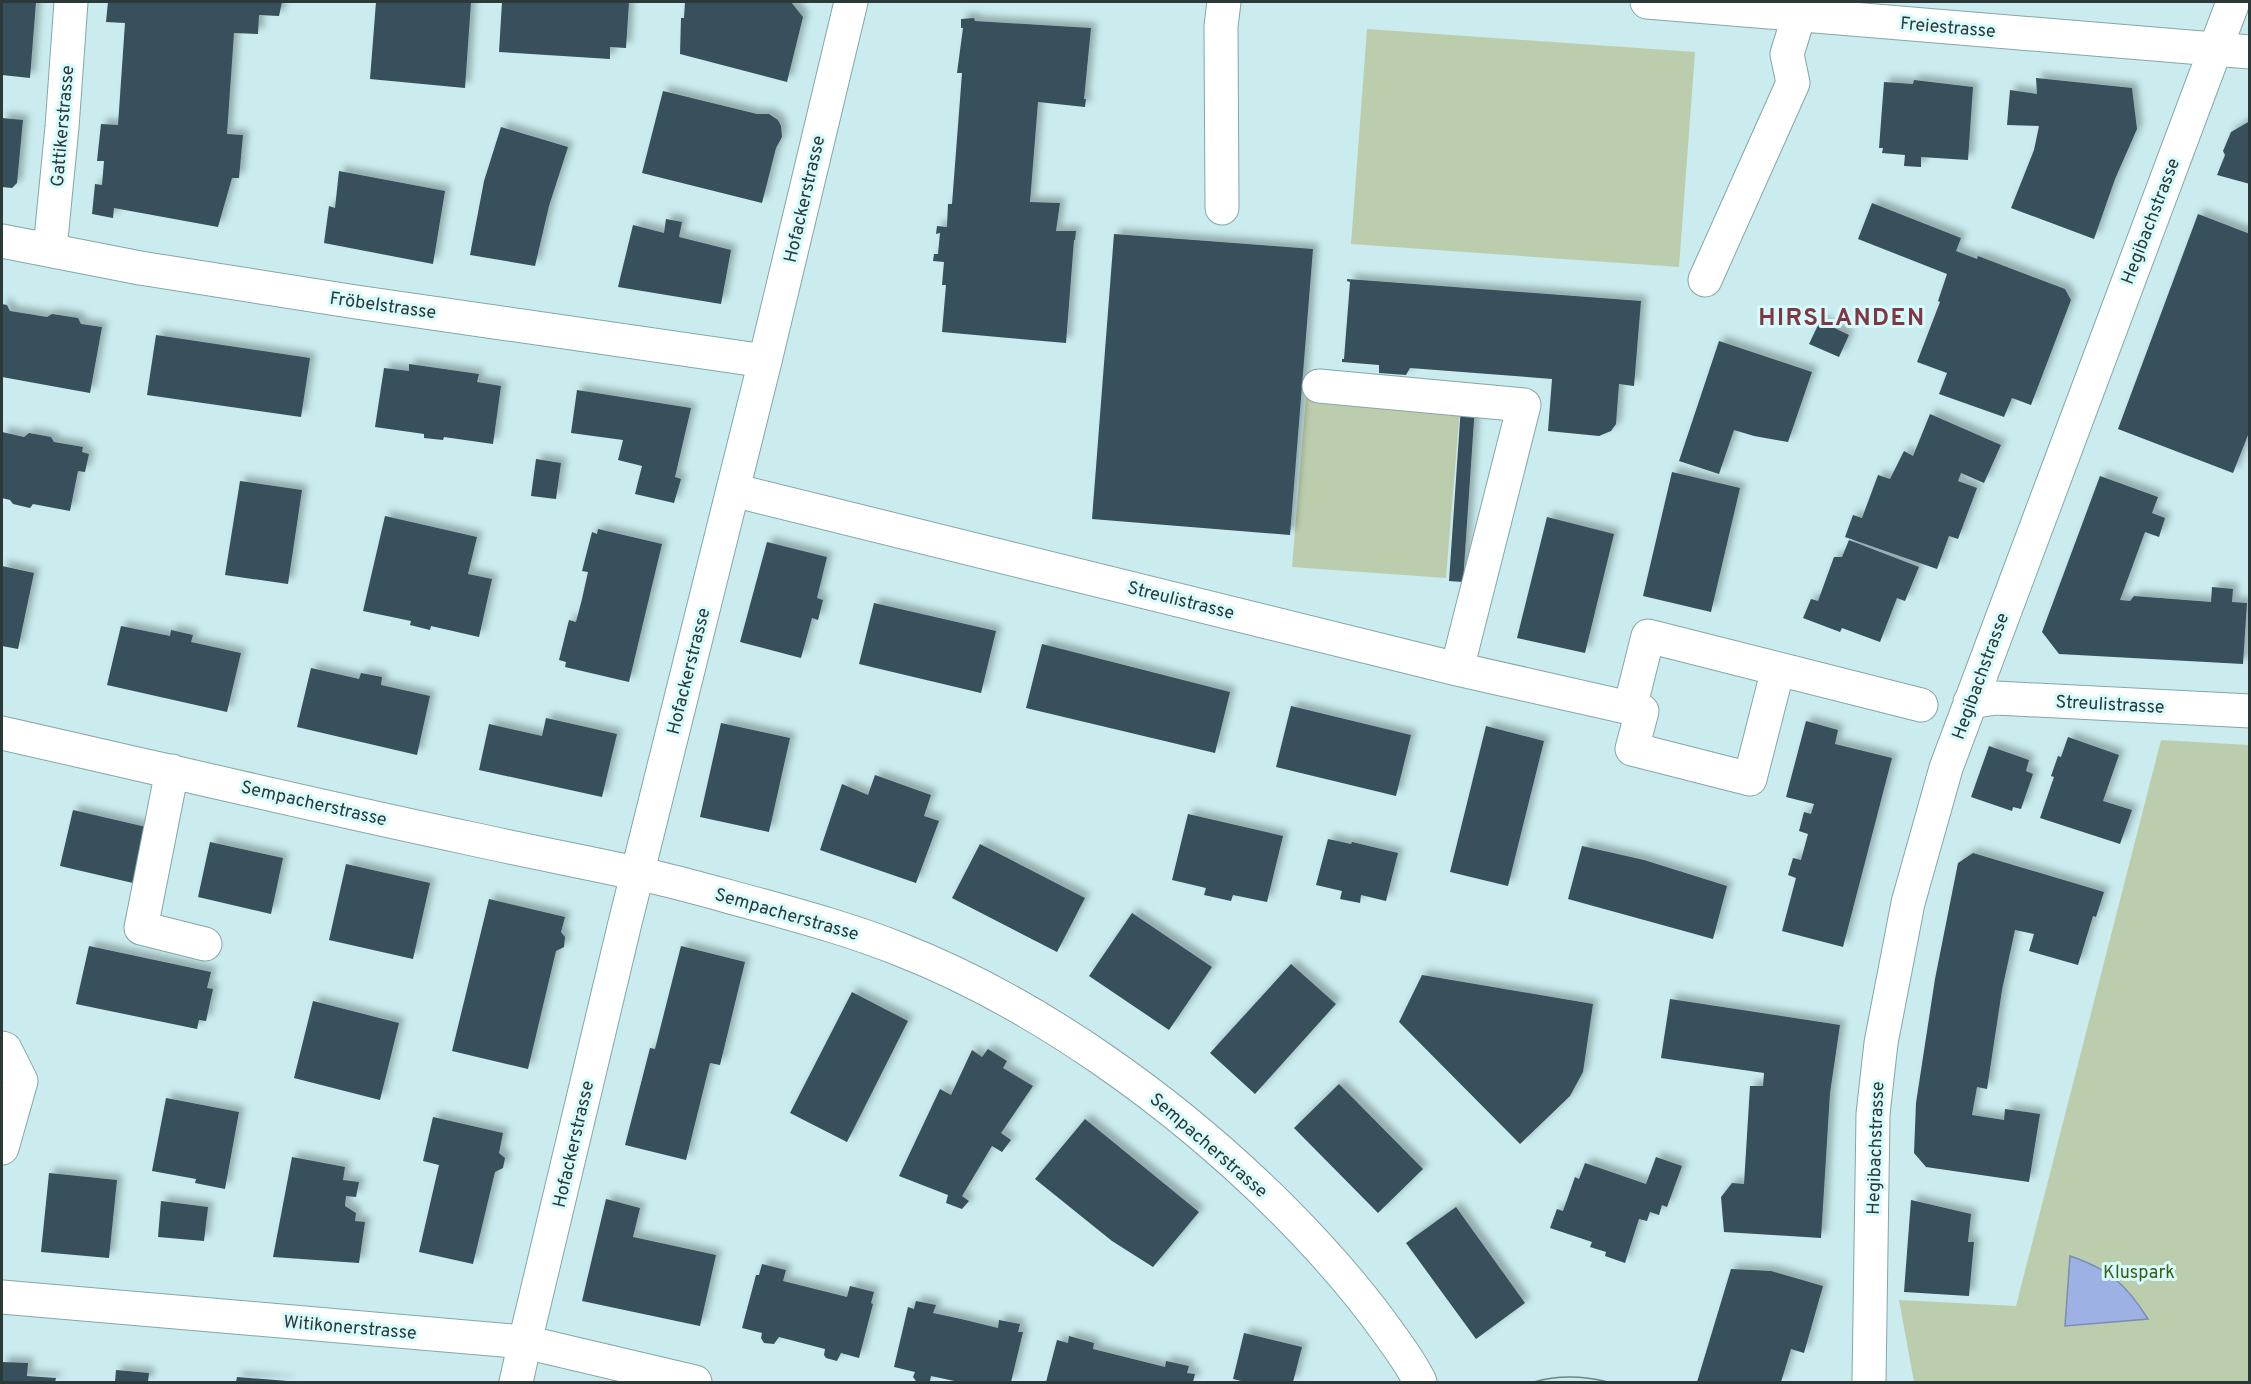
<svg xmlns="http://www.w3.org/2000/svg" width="2251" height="1384" viewBox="0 0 2251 1384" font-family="Overpass,sans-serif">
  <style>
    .green { fill: #bbcdad }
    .water { fill: #9eb1e4; stroke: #7c8db1; stroke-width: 1.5 }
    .building { fill: #384f5c; filter: url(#shadow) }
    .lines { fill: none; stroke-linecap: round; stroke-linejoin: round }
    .minor-casing { stroke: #85a6a7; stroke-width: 35 }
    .major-casing { stroke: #85a6a7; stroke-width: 35 }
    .minor { stroke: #fff; stroke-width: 33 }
    .major { stroke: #fff; stroke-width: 33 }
    .tram { stroke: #6f8687; stroke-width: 1.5 }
    .labels { text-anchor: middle; stroke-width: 6; stroke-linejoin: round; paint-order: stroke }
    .street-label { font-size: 18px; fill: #2b3939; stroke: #d7fafb }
    .park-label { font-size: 18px; fill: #3a5c14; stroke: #d7fafb }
    .district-label { font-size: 24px; font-weight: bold; letter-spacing: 1.5px; fill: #7f3744; stroke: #d7fafb }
  </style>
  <defs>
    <filter id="shadow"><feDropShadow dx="5.5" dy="-5.5" stdDeviation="3" flood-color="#0004"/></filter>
  </defs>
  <rect width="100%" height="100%" fill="#caecee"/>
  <path class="green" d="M1367,29L1695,52L1679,267L1351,244Z
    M1306,397L1460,408L1446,578L1292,567Z
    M2161,740L2249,745V1382H1914L1899,1300L2016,1306Z"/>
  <path class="water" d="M2070,1256C2109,1269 2126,1284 2148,1319L2065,1326Z"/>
  <path class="building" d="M2,2H36L30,78L2,75Z
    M108,2H282L279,16L259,15L258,34L234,33L227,134L243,135L239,178H232L218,227L114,208L113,218L92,214L95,184L102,185L104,161H97L101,124L118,125L125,23L106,22Z
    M376,2H471L465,88L370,79Z
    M502,2H629L626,48L610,47V59L499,52Z
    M685,2H791L803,17L787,82L680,54L681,18H684Z
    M974,18L975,21L1091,28L1084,99H1086L1085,107L1038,102L1030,202L1060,203L1056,231H1076L1075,240H1074L1066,343L942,332L946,285H942L944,262L933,261L934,254H938L940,233L936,234L937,226L947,227L948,204H952L962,73H957L963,28H961V19Z
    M2036,78L2132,88L2137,129L2115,179L2094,239L2011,208L2034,150L2039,126L2007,125L2010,90L2037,94Z
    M1914,80L1973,87L1968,160L1921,157V167L1904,166L1905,155L1882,153L1883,148H1879L1884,82L1913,84Z
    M663,91L757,114H769L778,120L781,126L782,137L776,148L762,203L642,173Z
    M2,118L23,120L17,183L12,188L2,187Z
    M2250,121V184L2217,175L2225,155L2223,151L2231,132Z
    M501,127L568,147L549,206L535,266L470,255L484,181Z
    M339,171L445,191L433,264L324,243L329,206L335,208Z
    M1872,203L1961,238L1956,251L1977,259L1978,256L2065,289L2071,300L2031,405L2012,398L2004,417L1939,394L1947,373L1917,362L1940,302L1938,301L1947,274L1858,239Z
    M2198,214L2250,234V430L2233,473L2118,429Z
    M666,219L682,222L679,237L731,250L721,304L618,287L633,225L664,233Z
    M1114,234L1313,249L1290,535L1092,519Z
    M1347,279L1641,301L1634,386L1619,384L1616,424L1611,431L1599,436L1548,431L1552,379L1410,368L1406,375L1379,373V365L1342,362V359H1344L1350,282L1347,281Z
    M2,304L7,305L10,311L47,317L52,314L78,318L81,324L102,327L90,393L2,377Z
    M1820,321L1849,335L1839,357L1809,344Z
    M156,335L310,358L301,417L147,395Z
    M1719,341L1812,372L1788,442L1754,436L1734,430L1719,474L1679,461Z
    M409,364L479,374L477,382L501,386L493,444L444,437L443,440L424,438V434L375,427L384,368L409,371Z
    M577,390L691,408L675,477L681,479L674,503L635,494L642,466L618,460L623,440L571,433Z
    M1461,406H1475L1463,582L1449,581Z
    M1930,414L2001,445L1984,483L1961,473L1958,481L1977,488L1958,539L1949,536L1937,569L1845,537L1853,515L1862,518L1878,475L1890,479L1904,451L1913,456Z
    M2,432L24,437L29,433L51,437L54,442L83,447L82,452L89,454L85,472L78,471L70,511L33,504L30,508L13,504L10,500L2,498Z
    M536,459L561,463L556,499L531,496Z
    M1672,472L1740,488L1711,612L1643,596Z
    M2100,476L2158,497L2152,513L2165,518L2159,537L2145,532L2120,600L2130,601L2134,596L2211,602L2212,587L2233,589L2232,602L2247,603L2243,664L2059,654L2042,632Z
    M240,481L302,490L288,584L225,575Z
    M385,516L477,537L468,574L492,579L479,637L431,626L430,630L410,625L411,621L363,611Z
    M1547,517L1614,534L1585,653L1517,638Z
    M598,529L662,544L629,682L565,667L566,662L559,660L569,620L576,622L582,599L588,572L582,571L592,532L597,534Z
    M1849,540L1919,567L1905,601L1897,598L1880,642L1842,628L1840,632L1803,618L1811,599L1818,601L1834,557H1842Z
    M767,542L827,557L817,598L823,600L818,620L812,618L801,658L740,642Z
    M2,566L34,573L18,649L2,646Z
    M874,603L996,631L981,693L859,664Z
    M121,626L170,636L171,630L193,635L191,642L241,653L227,712L107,685Z
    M1042,644L1230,692L1215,753L1026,708Z
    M311,668L359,679L361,673L382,677L381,685L430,696L417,755L297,727Z
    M1291,706L1411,735L1396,796L1276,767Z
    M546,718L617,734L602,797L479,770L489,724L542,736Z
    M1806,721L1838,730L1835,744L1892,758L1843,947L1782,931L1796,878L1788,875L1793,858L1801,860L1808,834L1799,831L1804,812L1811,814L1814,804L1786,797Z
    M721,723L790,738L769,832L700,817Z
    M1486,726L1544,741L1508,886L1450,872Z
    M2068,737L2119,755L2103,801L2132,810L2120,844L2040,818L2054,777L2051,776L2058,756L2061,757Z
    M1989,746L2029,760L2026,771L2033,774L2021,809L2013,807L2012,811L1971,797Z
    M875,775L931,795L924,816L939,821L916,883L820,850L842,784L868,795Z
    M73,810L146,827L133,883L60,866Z
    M1188,814L1283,836L1267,902L1233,895L1231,901L1204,895L1206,888L1172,880Z
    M1328,839L1351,844L1352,842L1398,853L1386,901L1361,895L1360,903L1340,899L1342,891L1316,885Z
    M210,842L283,858L271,914L198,897Z
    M980,844L1085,898L1057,952L952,898Z
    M1582,846L1644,860L1727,886L1713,939L1568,899Z
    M1973,853L2104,892L2096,917L2093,916L2078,965L2029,951L2034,934L2015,930L2002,990L1987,1089L1977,1087L1972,1115L2004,1120L2005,1109L2040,1114L2029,1182L1926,1167L1914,1153L1916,1103L1935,979L1958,863Z
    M346,864L430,883L413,959L329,940Z
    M489,899L565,917L561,932L565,937L564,947L556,951L528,1069L452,1051Z
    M1132,913L1212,967L1169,1030L1089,976Z
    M89,946L211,972L207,988L213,989L206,1021L199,1020L197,1029L76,1004Z
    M681,946L745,962L720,1065L710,1063L686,1160L625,1145L650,1048L655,1049Z
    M1291,964L1336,1004L1255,1094L1210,1053Z
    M1422,975L1593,1004L1583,1072L1570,1096L1520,1144L1399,1022Z
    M852,992L908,1021L847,1142L790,1113Z
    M1670,999L1840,1025L1830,1093L1821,1238L1724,1232L1721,1197L1732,1183L1744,1184L1750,1086H1763L1764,1073L1661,1058Z
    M313,1001L399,1023L380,1100L294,1078Z
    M988,1049L1007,1061L1003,1068L1033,1086L1001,1133L1011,1140L1002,1152L992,1146L962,1196L969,1201L962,1209L946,1203L948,1195L899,1176L940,1089L951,1095L972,1050L982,1057Z
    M1339,1084L1423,1169L1378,1213L1294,1128Z
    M166,1098L239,1112L225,1189L195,1183L196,1179L152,1171Z
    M433,1117L503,1133L499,1153L505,1158L503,1168L495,1172L473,1264L419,1252L439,1165L423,1161Z
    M1085,1119L1199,1212L1153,1267L1112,1241L1035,1179Z
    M292,1157L345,1167L343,1180L359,1182L356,1197L346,1196L345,1206L356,1213L355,1221L365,1222L359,1263L273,1257Z
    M1656,1157L1682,1166L1667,1207L1662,1205L1659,1215L1650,1212L1647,1221L1639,1219L1625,1263L1605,1256L1606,1252L1590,1247L1592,1242L1550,1228L1557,1209L1563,1211L1575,1177L1579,1179L1585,1163L1646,1184Z
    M49,1173L117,1180L109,1258L41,1252Z
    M606,1199L640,1208L633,1237L716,1255L700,1326L582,1301Z
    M1911,1200L1971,1214L1968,1242H1974L1969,1296L1904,1292Z
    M161,1201L208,1207L204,1241L158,1237Z
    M1456,1207L1525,1303L1476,1339L1406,1243Z
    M762,1264L786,1270L783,1281L847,1297L850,1286L874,1292L871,1303L873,1304L859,1358L841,1353L837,1361L826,1358L824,1355L825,1349L779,1337L774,1344L764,1343L761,1338L762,1333L742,1328L756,1275H759Z
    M1731,1269L1771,1271L1823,1286L1804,1353L1791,1349L1781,1382H1697Z
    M916,1301L936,1305L933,1313L961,1319L998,1328L999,1320L1020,1324L1018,1332H1023L1011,1382H959L931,1376L930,1381L923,1382L916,1381L913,1377L915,1372L894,1367L908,1307L914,1309Z
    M1244,1333L1302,1347L1293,1382H1240L1241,1381L1233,1379Z
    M1069,1336L1094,1343L1093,1349L1165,1367L1166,1361L1189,1366L1187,1373L1195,1374L1193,1382H1046L1057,1340L1068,1343Z
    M2,1362L28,1363L27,1376L56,1378L55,1382H2Z
    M116,1370L149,1373L148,1382H115Z
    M237,1377L288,1381V1382H236Z"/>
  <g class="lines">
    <g class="minor-casing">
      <path id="minor" d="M1647,2L2250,52
        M1222,208L1221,26L1224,2
        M2,241L140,268L356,302L765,361
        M50,249L62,127L71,2
        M1705,280L1793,83L1787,54L1803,2
        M1319,386L1524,405L1457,669
        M733,490L1457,669L1630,708L1648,636L1921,705
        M1970,702L1996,698L2250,711
        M1630,708L1642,711L1632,749L1750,779L1778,669
        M2,733C157,768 312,805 468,838C531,852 595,864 658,878C692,886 726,896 760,905C807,918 854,931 899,949C1037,1003 1174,1102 1279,1206C1319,1246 1357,1288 1390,1335C1401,1350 1412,1365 1420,1382
        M172,771L141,928L205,944
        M2,1048L5,1049L21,1081L2,1148
        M516,1382L525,1342
        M1869,1382L1873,1114L1881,1043L1908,903L1946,768L2233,2"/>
    </g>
    <g class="major-casing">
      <path id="major" d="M2,1297L525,1342L695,1382
        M525,1342L624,927L765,361L851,2"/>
    </g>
    <use href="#minor" class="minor"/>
    <use href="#major" class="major"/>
    <path class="tram" d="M1534,1382C1558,1375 1584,1376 1608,1382"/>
  </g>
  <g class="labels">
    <g class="street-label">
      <text transform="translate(1948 27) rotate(5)" y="6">Freiestrasse</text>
      <text transform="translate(62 126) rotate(-85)" y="6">Gattikerstrasse</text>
      <text transform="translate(804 199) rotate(-77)" y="6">Hofackerstrasse</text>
      <text transform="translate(2150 221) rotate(-69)" y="6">Hegibachstrasse</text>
      <text transform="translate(383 305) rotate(8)" y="6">Fröbelstrasse</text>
      <text transform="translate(1181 600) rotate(14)" y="6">Streulistrasse</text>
      <text transform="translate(688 671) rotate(-76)" y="6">Hofackerstrasse</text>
      <text transform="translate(1980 676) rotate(-70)" y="6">Hegibachstrasse</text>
      <text transform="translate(2110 704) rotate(3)" y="6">Streulistrasse</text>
      <text transform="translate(314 803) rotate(13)" y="6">Sempacherstrasse</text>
      <text transform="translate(787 914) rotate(16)" y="6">Sempacherstrasse</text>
      <text transform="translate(573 1144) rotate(-77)" y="6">Hofackerstrasse</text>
      <text transform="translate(1209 1145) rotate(41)" y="6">Sempacherstrasse</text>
      <text transform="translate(1875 1148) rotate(-88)" y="6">Hegibachstrasse</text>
      <text transform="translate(350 1327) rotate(5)" y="6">Witikonerstrasse</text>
    </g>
    <g class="park-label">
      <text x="2139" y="1278">Kluspark</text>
    </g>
    <g class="district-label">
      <text x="1842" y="325">HIRSLANDEN</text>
    </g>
  </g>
  <rect width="2251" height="1384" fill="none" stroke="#2b3939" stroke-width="6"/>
</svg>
